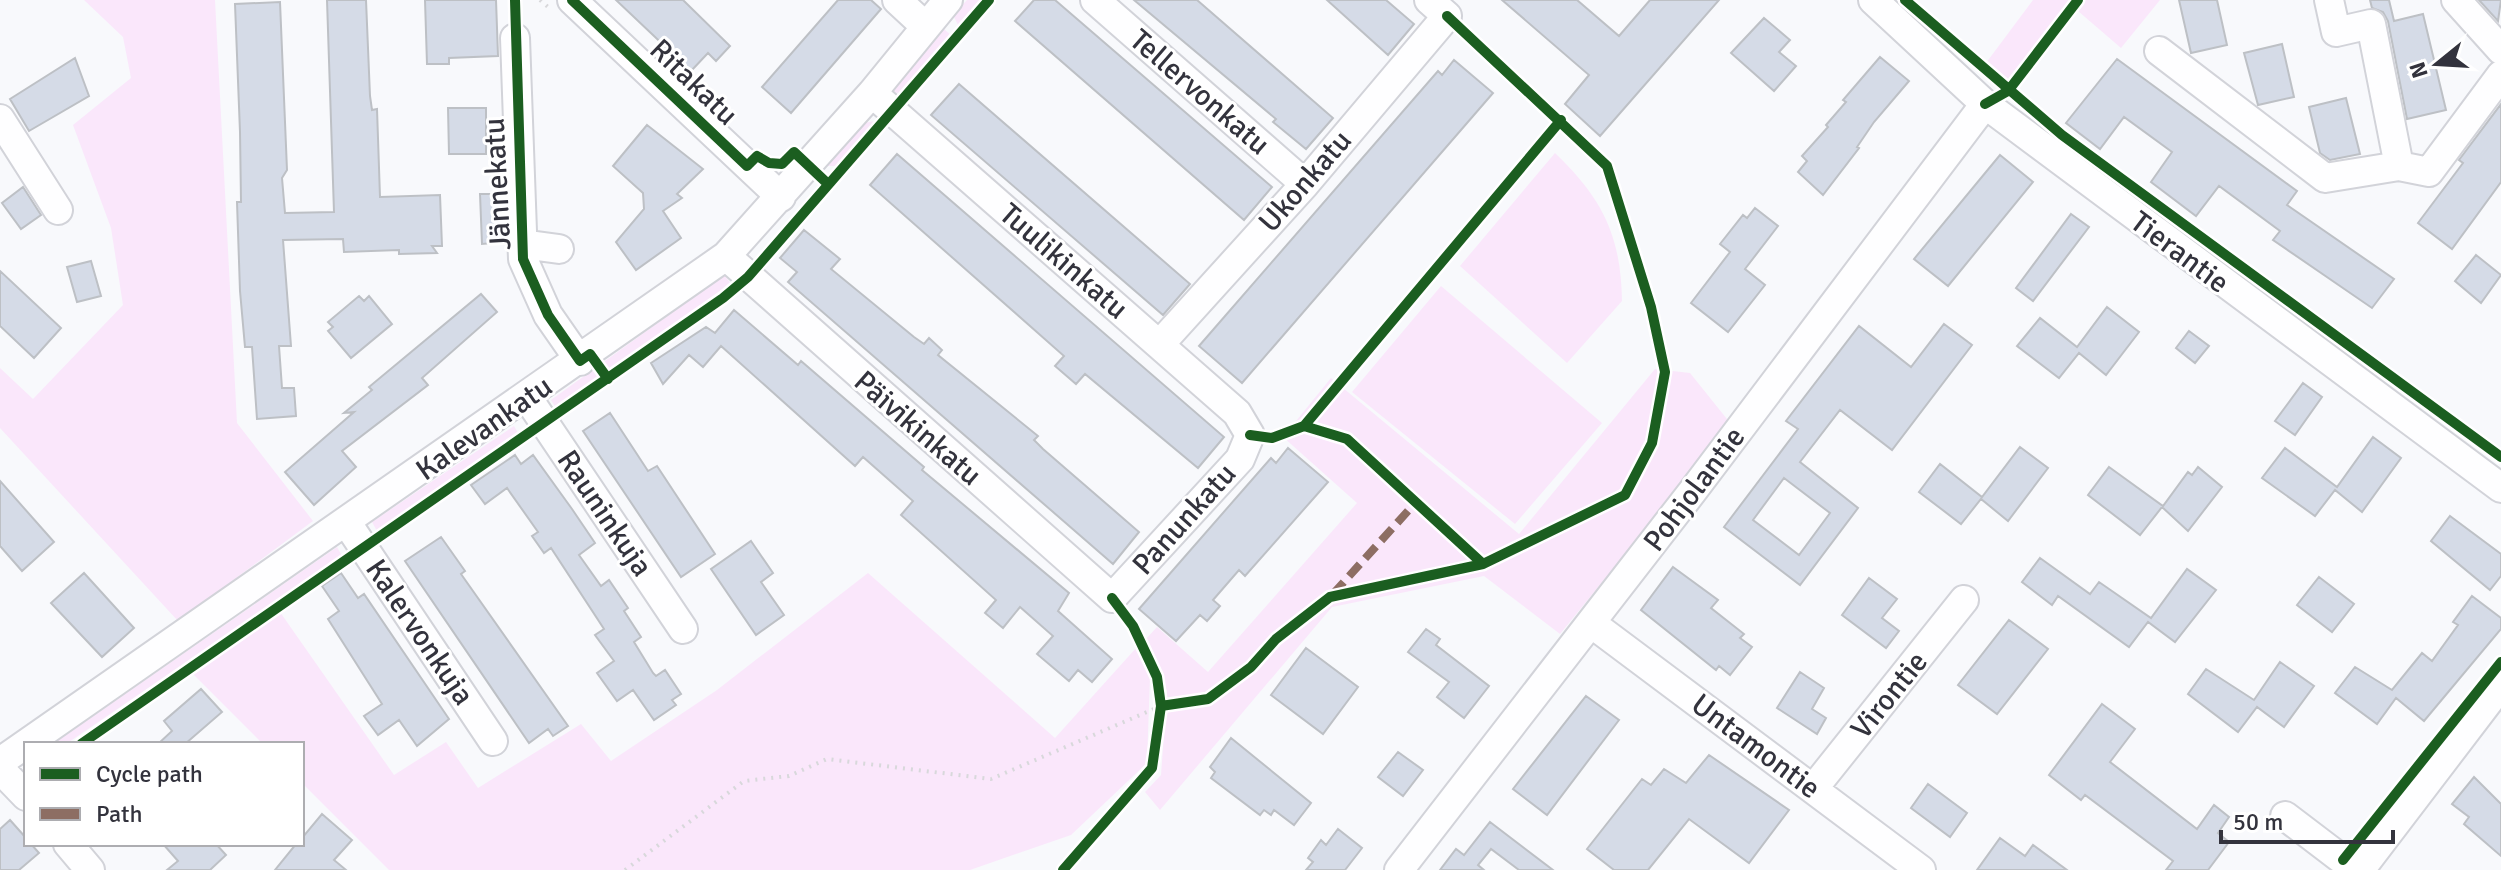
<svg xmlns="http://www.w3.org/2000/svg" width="2501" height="870" viewBox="0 0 2501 870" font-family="Signika,sans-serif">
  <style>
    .green { fill: #fae7fb }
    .building { fill: #d5dbe7; stroke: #bdc0c5; stroke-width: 2; fill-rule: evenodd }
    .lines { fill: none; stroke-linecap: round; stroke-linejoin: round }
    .minor-casing { stroke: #d2d3d9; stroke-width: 32 }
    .path { stroke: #d8d8db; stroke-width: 4; stroke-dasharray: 2 6; stroke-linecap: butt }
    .minor { stroke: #fefeff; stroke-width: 28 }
    .quiet { stroke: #8d6e63; stroke-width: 8; stroke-dasharray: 16 8; stroke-linecap: butt }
    .cycleway-casing { stroke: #fff; stroke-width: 15 }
    .cycleway { stroke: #1b5e20; stroke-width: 10 }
    .labels { text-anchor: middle; stroke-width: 6; stroke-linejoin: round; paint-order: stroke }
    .street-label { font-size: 30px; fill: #33333d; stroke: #fff }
  </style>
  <rect width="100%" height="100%" fill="#f8f9fc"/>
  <path class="green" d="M84,0H215L237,423L313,521L178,621L0,428V368L33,399L123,305L111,228L73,125L131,78L123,37Z
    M967,0H981L958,25L953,15Z
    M2033,0H2160L2121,48L2078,11L2017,89L1986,63Z
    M944,29L952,36L900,95L890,89Z
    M881,120L841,166H827L863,123Z
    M1555,153C1602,198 1621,235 1622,301L1567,363L1460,266Z
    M724,275L732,285L668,333L556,408L551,400Z
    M1441,286L1602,423L1515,524L1352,392Z
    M1655,369L1690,373L1731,424L1560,634L1484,576L1332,607L1160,810L1145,792L1161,775L1167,691L1145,640L1157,627L1208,672L1357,503L1283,437L1331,378L1519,534Z
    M514,426L521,438L378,533L372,522Z
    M337,547L342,556L66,744H53Z
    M868,573L1055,738L1137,647L1150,677L1147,763L1071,835L970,870H389L302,783V744H263L190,671L280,612L394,775L446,742L478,788L581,724L611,761L717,690Z"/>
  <path class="building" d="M327,0H366L370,96L372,110L377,109L380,197L440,195L442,246H432L437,253L399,254V250L344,252L343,239L283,240L291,346H279L282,388H294L296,416L257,419L252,347H245L240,291L237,202H241L240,132L235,4L280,2L287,170L282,178L285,213L334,212Z
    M425,0H496L498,56L449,58V64H427Z
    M616,0H683L730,46L716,61L708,53L691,71Z
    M838,0H871L881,9L791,113L762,87Z
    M1034,0H1055L1272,187L1244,220L1015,21Z
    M1134,0H1197L1333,118L1306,149L1273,122L1276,119Z
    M1327,0H1386L1414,24L1388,55Z
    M1502,0H1577L1619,36L1650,0H1719L1600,136L1565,104L1589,75Z
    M2179,0H2217L2227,45L2191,53Z
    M2370,0H2389L2394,21L2423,14L2446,110L2407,119L2388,21L2383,12L2372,8Z
    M2479,0H2501L2498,21Z
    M1764,18L1790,40L1779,52L1796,66L1774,91L1731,53Z
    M2282,44L2294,97L2258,105L2244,53Z
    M1880,57L1909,81L1874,122L1857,147L1859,148L1823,195L1798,172L1807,161L1802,156L1828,127L1826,125L1846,102L1843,100Z
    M75,58L89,96L29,131L10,99Z
    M2117,59L2297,191L2287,205L2394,279L2372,308L2273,240L2280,231L2219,186L2196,216L2151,182L2172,152L2124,117L2100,149L2066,123Z
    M1454,60L1493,93L1242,383L1199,346L1438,71L1442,75Z
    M959,84L1190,284L1163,315L931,115Z
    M2346,98L2360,154L2330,160L2320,153L2309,107Z
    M2501,104V182L2452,249L2418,223L2463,163L2459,160Z
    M448,108H486V154H449Z
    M647,125L703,169L677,194L682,198L663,211L681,238L636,270L616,242L644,209L643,193L613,166Z
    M897,154L1224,437L1198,468L1085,374L1076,384L1055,366L1064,356L870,185Z
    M2000,155L2033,182L1948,286L1914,259Z
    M23,187L41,215L21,229L2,203Z
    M480,194H502L504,242L482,244Z
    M1755,208L1778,226L1745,269L1765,285L1728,332L1691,303L1730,252L1720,244L1743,215L1747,218Z
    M2071,214L2089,227L2033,301L2016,288Z
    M804,230L840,259L831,269L914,337L924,344L929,338L942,350L938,355L1038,436L1034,440L1043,449L1139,532L1113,564L788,282L797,272L780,258Z
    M2476,255L2501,275L2481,303L2455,281Z
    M91,261L101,296L77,302L67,267Z
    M0,271L61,328L34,358L0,326Z
    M481,294L497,312L422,378L428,385L342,451L356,467L314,505L285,472L354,412L344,413L372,390L369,387Z
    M359,296L364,301L369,296L392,324L351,358L328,331L333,327L328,322Z
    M2107,307L2139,332L2106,375L2079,353L2059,378L2017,346L2040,318L2077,347Z
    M734,310L798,365L801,361L924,467L922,470L1069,593L1058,611L1112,659L1092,682L1078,670L1069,681L1037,654L1053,636L1020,607L1003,628L985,613L996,600L901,515L913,501L863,457L855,466L721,346L703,367L689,355L663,384L651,363L706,327L715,333Z
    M1944,324L1972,345L1892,450L1840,410L1800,462L1858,508L1800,585L1724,527L1798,429L1786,421L1859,326L1911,367ZM1784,478L1830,513L1799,555L1753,520Z
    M2189,331L2209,346L2195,363L2176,348Z
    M2303,383L2322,397L2295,435L2275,421Z
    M610,413L648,471L657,466L715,554L681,577L583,431Z
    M2373,437L2401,458L2362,512L2335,490L2315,516L2262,478L2285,448L2337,487Z
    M2020,447L2048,468L2008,521L1981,499L1961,524L1919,492L1940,464L1982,497Z
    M1288,448L1328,482L1245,576L1239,570L1213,600L1220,606L1207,621L1200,615L1176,641L1139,609L1271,458L1276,463Z
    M515,455L521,464L533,455L572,509L595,543L579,555L601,586L609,580L628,608L624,611L641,637L634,642L653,673L656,676L665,670L681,694L672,700L676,705L654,720L633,690L617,701L597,673L614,661L595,635L604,629L551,548L544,553L532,536L538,532L507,488L485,504L471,485Z
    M2109,467L2163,506L2188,472L2192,475L2198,467L2222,487L2188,531L2162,507L2140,535L2088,495Z
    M0,481L54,542L22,571L0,546Z
    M2450,516L2501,554V576L2490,590L2431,541Z
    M441,537L465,571L461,574L568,726L553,736L548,729L529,743L405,561Z
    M751,541L773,573L761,582L784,615L756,635L711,569Z
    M2040,558L2090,594L2099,582L2151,618L2187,569L2216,590L2175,642L2148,622L2129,647L2058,596L2052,605L2022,582Z
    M1673,567L1718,600L1711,608L1744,634L1740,638L1752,647L1730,675L1719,666L1716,670L1641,610Z
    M84,573L134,628L102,657L51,603Z
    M341,573L358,598L364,594L449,719L417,746L399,720L378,735L364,716L382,704L328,619L339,611L322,586Z
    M2319,577L2354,604L2332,632L2297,605Z
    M1869,578L1897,599L1882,618L1899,631L1886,648L1842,615Z
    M2472,596L2501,618V629L2424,721L2396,698L2377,724L2335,693L2355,667L2392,690L2422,653L2432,661L2458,625L2453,622Z
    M2009,620L2048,649L1997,714L1958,685Z
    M1426,629L1440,639L1436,645L1489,686L1464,718L1437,697L1449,682L1408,652Z
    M1306,648L1358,687L1323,734L1271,695Z
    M2280,662L2314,686L2284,727L2257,707L2238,732L2188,694L2206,669L2254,700Z
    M1800,672L1824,688L1812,709L1826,718L1817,734L1777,708Z
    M201,689L222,712L185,744H158L172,731L164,721Z
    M1586,696L1619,720L1547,815L1513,789Z
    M2102,704L2135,729L2110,762L2197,829L2214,805L2229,817L2218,833L2229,842L2208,870H2166L2173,861L2085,795L2081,800L2049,775Z
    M1231,738L1311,803L1294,825L1274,810L1271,815L1264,810L1260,815L1211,778L1215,772L1210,767Z
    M1398,752L1423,770L1403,796L1378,777Z
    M1709,755L1789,810L1749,863L1689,819L1648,870H1614L1587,849L1642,779L1651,785L1664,769L1686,783Z
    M2474,777L2501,804V856L2464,824L2469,817L2452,804Z
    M1928,784L1967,813L1950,837L1911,808Z
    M322,814L352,840L334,860L346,870H275L296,844H302V838Z
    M10,820L26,838V844H31L39,853L19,870H0V829Z
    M1490,822L1553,870H1519L1491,849L1478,865L1484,870H1440L1456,849L1464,855Z
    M1338,829L1362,848L1345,870H1306L1313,862L1308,858L1321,840L1326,845Z
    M2000,838L2025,856L2033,845L2067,870H1977Z
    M163,844H216L226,855L210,870H167L178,861Z"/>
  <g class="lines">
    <g class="minor-casing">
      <path id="minor" d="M572,0L781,197
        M897,0L925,26
        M1095,0L1305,184
        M1873,0L1985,104L2501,488
        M2329,0L2336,32L2371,24L2399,166
        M2456,0L2501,50
        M515,38L523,259L548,315L580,361
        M2159,51L2325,178L2399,166L2429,172L2501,75
        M0,119L58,210
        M522,244L559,249
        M726,256L1112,598L1240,459L1250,435L1237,413L872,93
        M1160,344L1305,184L1447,16L1429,0
        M527,397L683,629
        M347,523L493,741
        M1591,623L1921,870
        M0,762L726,256L872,93L948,0
        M0,769L26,796
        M1813,789L1964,600
        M2285,816L2356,870
        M68,844L90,870
        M1399,870L1692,492L1985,104
        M2360,870L2501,685"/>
    </g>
    <path class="path" d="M540,0L548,7
      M625,870L744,781L789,776L827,759L991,779L1161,706"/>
    <use href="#minor" class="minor"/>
    <path class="quiet" d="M1333,594L1416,502"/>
    <g class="cycleway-casing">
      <path id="cycleway" d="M515,0L523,259L548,315L580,361L590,354L608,379
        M572,0L747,166L757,156L769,163L782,164L794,152L828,184
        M1905,0L2062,135L2501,457
        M1985,104L2008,91L2078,0
        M1304,426L1561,120
        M1250,435L1272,438L1304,426L1347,439L1483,564L1625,495L1652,443L1665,372L1651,307L1607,166L1447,16
        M1161,706L1208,699L1251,667L1276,639L1330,597L1483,564
        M81,744L723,298L748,277L989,0
        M2343,860L2501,662
        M1063,870L1152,768L1161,706L1157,677L1133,626L1112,598"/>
    </g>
    <use href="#cycleway" class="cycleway"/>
  </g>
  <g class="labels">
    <g class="street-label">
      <text transform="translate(694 82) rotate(44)" y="10">Ritakatu</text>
      <text transform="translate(1200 92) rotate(41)" y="10">Tellervonkatu</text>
      <text transform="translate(1305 181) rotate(-49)" y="10">Ukonkatu</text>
      <text transform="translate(497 184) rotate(-93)" y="10">Jännekatu</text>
      <text transform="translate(2180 252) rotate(37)" y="10">Tierantie</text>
      <text transform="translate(1064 261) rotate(41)" y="10">Tuulikinkatu</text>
      <text transform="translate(484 428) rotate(-35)" y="10">Kalevankatu</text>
      <text transform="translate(918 428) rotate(41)" y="10">Päivikinkatu</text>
      <text transform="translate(1694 489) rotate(-53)" y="10">Pohjolantie</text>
      <text transform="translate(605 513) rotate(56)" y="10">Rauninkuja</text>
      <text transform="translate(1184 519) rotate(-48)" y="10">Panunkatu</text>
      <text transform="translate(420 632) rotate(56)" y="10">Kalervonkuja</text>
      <text transform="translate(1889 695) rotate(-51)" y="10">Virontie</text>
      <text transform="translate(1756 746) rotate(37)" y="10">Untamontie</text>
    </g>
  </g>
  <rect x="24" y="742" width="280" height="104" fill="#ffffff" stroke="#adadb1" stroke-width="2"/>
  <rect x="40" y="768" width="40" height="12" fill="#1b5e20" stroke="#adadb1" stroke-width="2"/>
  <text x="96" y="782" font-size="24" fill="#33333d">Cycle path</text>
  <rect x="40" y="808" width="40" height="12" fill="#8d6e63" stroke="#adadb1" stroke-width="2"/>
  <text x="96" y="822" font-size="24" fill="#33333d">Path</text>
  <g transform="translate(2437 64) rotate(252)" stroke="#ffffff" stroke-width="6" paint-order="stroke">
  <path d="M0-6L14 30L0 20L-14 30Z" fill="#33333d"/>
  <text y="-12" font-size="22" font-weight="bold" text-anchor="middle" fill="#33333d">N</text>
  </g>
  <path d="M2221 830v12h172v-12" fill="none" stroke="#33333d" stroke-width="4"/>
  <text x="2233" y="830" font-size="24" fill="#33333d" stroke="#ffffff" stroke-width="6" paint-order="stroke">50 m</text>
</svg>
